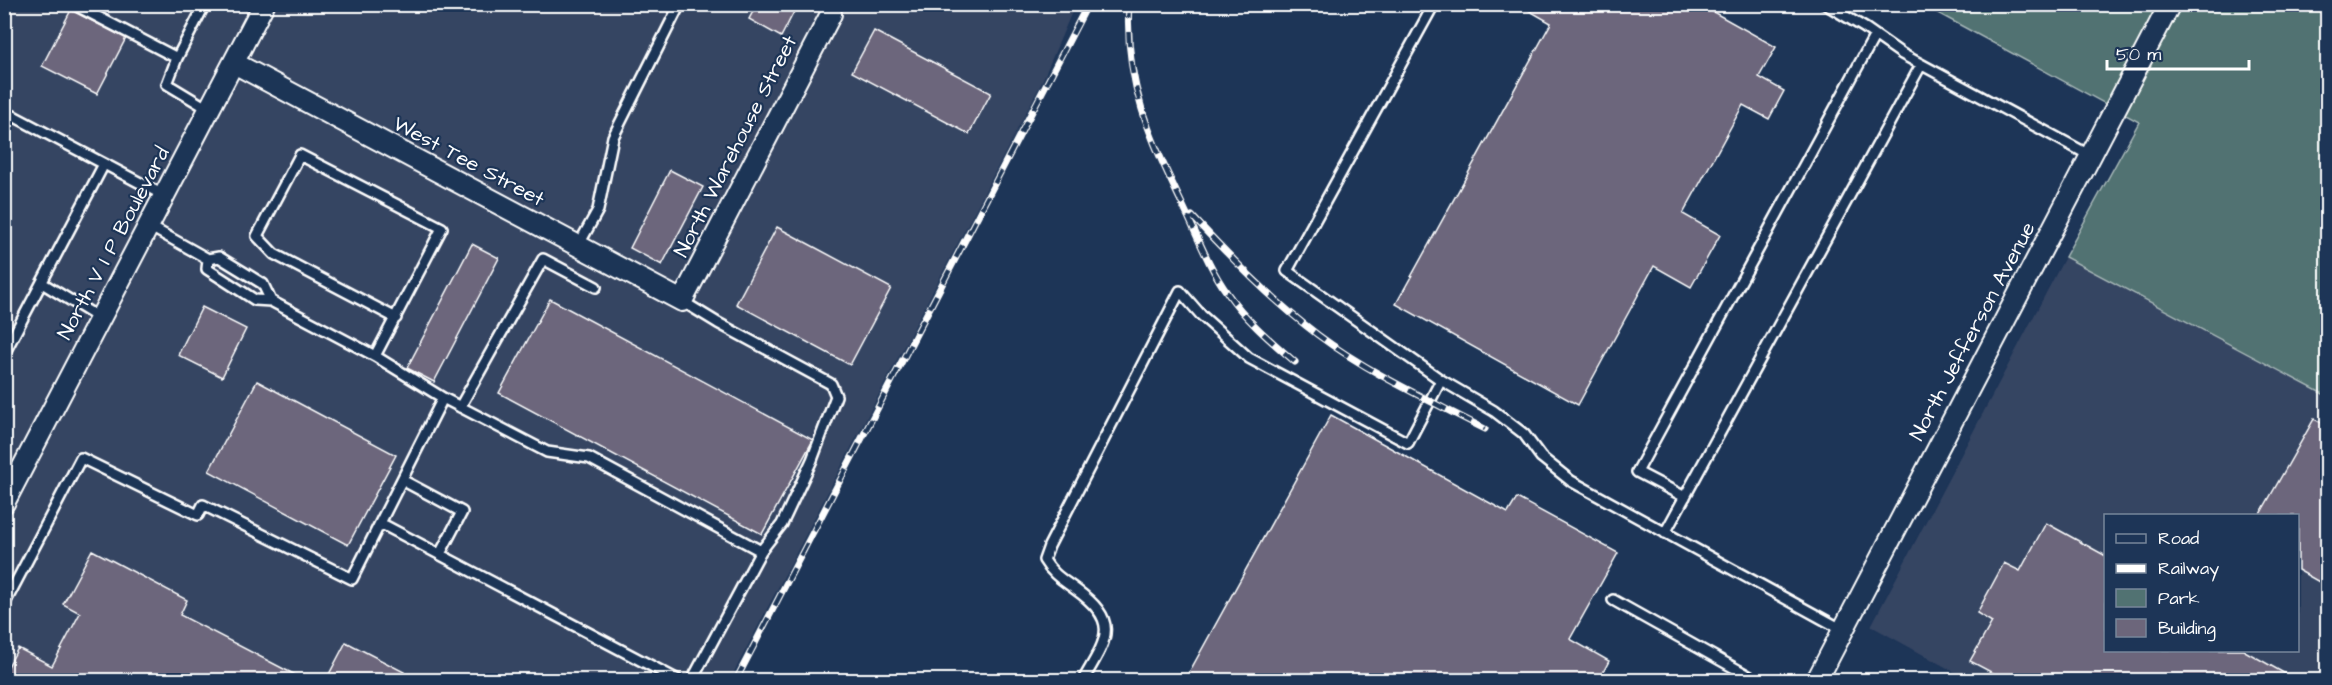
<svg xmlns="http://www.w3.org/2000/svg" width="2332" height="685" viewBox="0 0 2332 685" font-family="'Architects Daughter',sans-serif">
  <style>
    .built { fill: #354462; fill-rule: evenodd }
    .green { fill: #517272; stroke: #a8b8b8; stroke-width: 1.5 }
    .building { fill: #6c667b; stroke: #fff; stroke-width: 1.5 }
    .lines { fill: none; stroke-linecap: round; stroke-linejoin: round }
    .lane-casing { stroke: #fff; stroke-width: 14 }
    .street-casing { stroke: #fff; stroke-width: 24 }
    .lane { stroke: #1d3557; stroke-width: 9 }
    .street { stroke: #1d3557; stroke-width: 20 }
    .rail-casing { stroke: #fff; stroke-width: 7 }
    .rail { stroke: #1d3557; stroke-width: 4.5; stroke-dasharray: 14; stroke-linecap: butt }
    .labels { text-anchor: middle; stroke-width: 4.5; stroke-linejoin: round; paint-order: stroke }
    .street-label { font-size: 21px; fill: #fff; stroke: #1d3557 }
  </style>
  <rect width="100%" height="100%" fill="#1d3557"/>
  <filter id="ink" filterUnits="userSpaceOnUse"><feTurbulence type="fractalNoise" baseFrequency=".0167" numOctaves="2"/><feDisplacementMap in="SourceGraphic" scale="12" xChannelSelector="R" yChannelSelector="G"/><feConvolveMatrix kernelMatrix="1 2 1 2 8 2 1 2 1" color-interpolation-filters="sRGB"/></filter>
  <g filter="url(#ink)">
    <path class="built" d="M4,5H1075L1041,84L730,680H5Z
      M2065,257L2327,396V680H1969L1871,626ZM2106,516H2298V650H2106Z"/>
    <path class="green" d="M1923,5H2327V396L2065,257L2139,122Z"/>
    <path class="building" d="M757,4H798L781,37L749,19Z
      M1522,4H1699L1776,47L1759,77L1784,91L1769,119L1743,105L1683,214L1720,235L1691,287L1654,266L1578,405L1396,304L1551,23L1521,6Z
      M71,10L126,38L97,94L42,66Z
      M874,31L991,93L969,134L852,72Z
      M670,170L703,187L662,265L630,248Z
      M777,227L891,288L850,365L736,304Z
      M472,244L499,258L434,382L407,368Z
      M550,299L813,440L762,534L499,393Z
      M202,307L246,329L222,377L178,355Z
      M257,381L396,455L348,545L209,471Z
      M1331,415L1508,513L1517,498L1618,553L1570,639L1609,661L1599,680H1185Z
      M2314,419L2328,426V587L2298,570V516H2259Z
      M2046,523L2106,556V650H2243L2291,677L2289,680H2006L1970,661L1992,622L1977,613L2004,563L2020,571Z
      M92,550L187,600L180,615L305,680H4V674L18,648L52,666L80,613L63,604Z
      M346,642L404,672L400,680H326Z"/>
    <g class="lines">
      <g class="lane-casing">
        <path id="lane" d="M73,4L177,58L167,84L210,110
          M1434,4L1287,271L1441,380L1494,411L1524,434L1541,457L1571,481L1843,630
          M1825,4L1865,28L1902,54L2091,156
          M177,58L205,4
          M4,111L165,196
          M149,226L208,259L219,257L263,284L271,301L255,300L207,269L208,259
          M578,246L598,210L613,137L680,4
          M42,283L101,319
          M271,301L375,356L442,228L300,155L257,236L274,254L396,318
          M682,301L718,323L831,384L836,396L812,460L782,524L761,551
          M4,354L104,164
          M375,356L443,398L547,452L589,458L761,551L692,680
          M443,398L380,523L678,680
          M460,407L543,259L596,287
          M402,480L462,512L440,554
          M1685,497L1637,472L1875,35
          M1665,533L1921,65
          M1613,600L1756,680
          M4,605L81,458L198,515L203,505L352,579L380,523
          M1083,680C1107,639 1121,622 1075,589C1063,580 1052,574 1044,560L1049,546L1180,291L1201,315L1249,358L1408,443L1441,380"/>
      </g>
      <g class="street-casing">
        <path id="street" d="M234,63L682,301L831,14
          M4,503L264,4
          M1817,680L2170,4"/>
      </g>
      <use href="#lane" class="lane"/>
      <use href="#street" class="street"/>
      <g class="rail-casing">
        <path id="rail" d="M1129,4C1124,84 1151,139 1184,208C1198,237 1209,268 1228,294C1246,320 1271,341 1295,362
          M1192,216C1231,258 1272,300 1318,335C1369,373 1429,400 1485,429
          M736,680L1088,4"/>
      </g>
      <use href="#rail" class="rail"/>
    </g>
  </g>
  <g class="labels">
    <g class="street-label">
      <text transform="translate(735 146) rotate(-63)" y="7">North Warehouse Street</text>
      <text transform="translate(469 161) rotate(28)" y="7">West Tee Street</text>
      <text transform="translate(113 243) rotate(-62)" y="7">North V I P Boulevard</text>
      <text transform="translate(1972 331) rotate(-62)" y="7">North Jefferson Avenue</text>
    </g>
  </g>
  <rect width="2332" height="685" fill="none" stroke="#1d3557" stroke-width="24"/>
  <rect x="12" y="12" width="2308" height="661" fill="none" stroke="#fff" stroke-width="2" filter="url(#ink)"/>
  <rect x="2104" y="514" width="195" height="138" fill="#1d3557" stroke="#77869a" stroke-width="1.5"/>
  <rect x="2116" y="534" width="30" height="9" fill="#1d3557" stroke="#77869a" stroke-width="1.5"/>
  <text x="2158" y="544" font-size="18" fill="#ffffff">Road</text>
  <rect x="2116" y="564" width="30" height="9" fill="#ffffff" stroke="#77869a" stroke-width="1.5"/>
  <text x="2158" y="574" font-size="18" fill="#ffffff">Railway</text>
  <rect x="2116" y="589" width="30" height="18" fill="#517272" stroke="#77869a" stroke-width="1.5"/>
  <text x="2158" y="604" font-size="18" fill="#ffffff">Park</text>
  <rect x="2116" y="619" width="30" height="18" fill="#6c667b" stroke="#77869a" stroke-width="1.5"/>
  <text x="2158" y="634" font-size="18" fill="#ffffff">Building</text>
  <path d="M2107 60v9h142v-9" fill="none" stroke="#ffffff" stroke-width="3"/>
  <text x="2116" y="60" font-size="18" fill="#ffffff" stroke="#1d3557" stroke-width="4.5" paint-order="stroke">50 m</text>
</svg>
